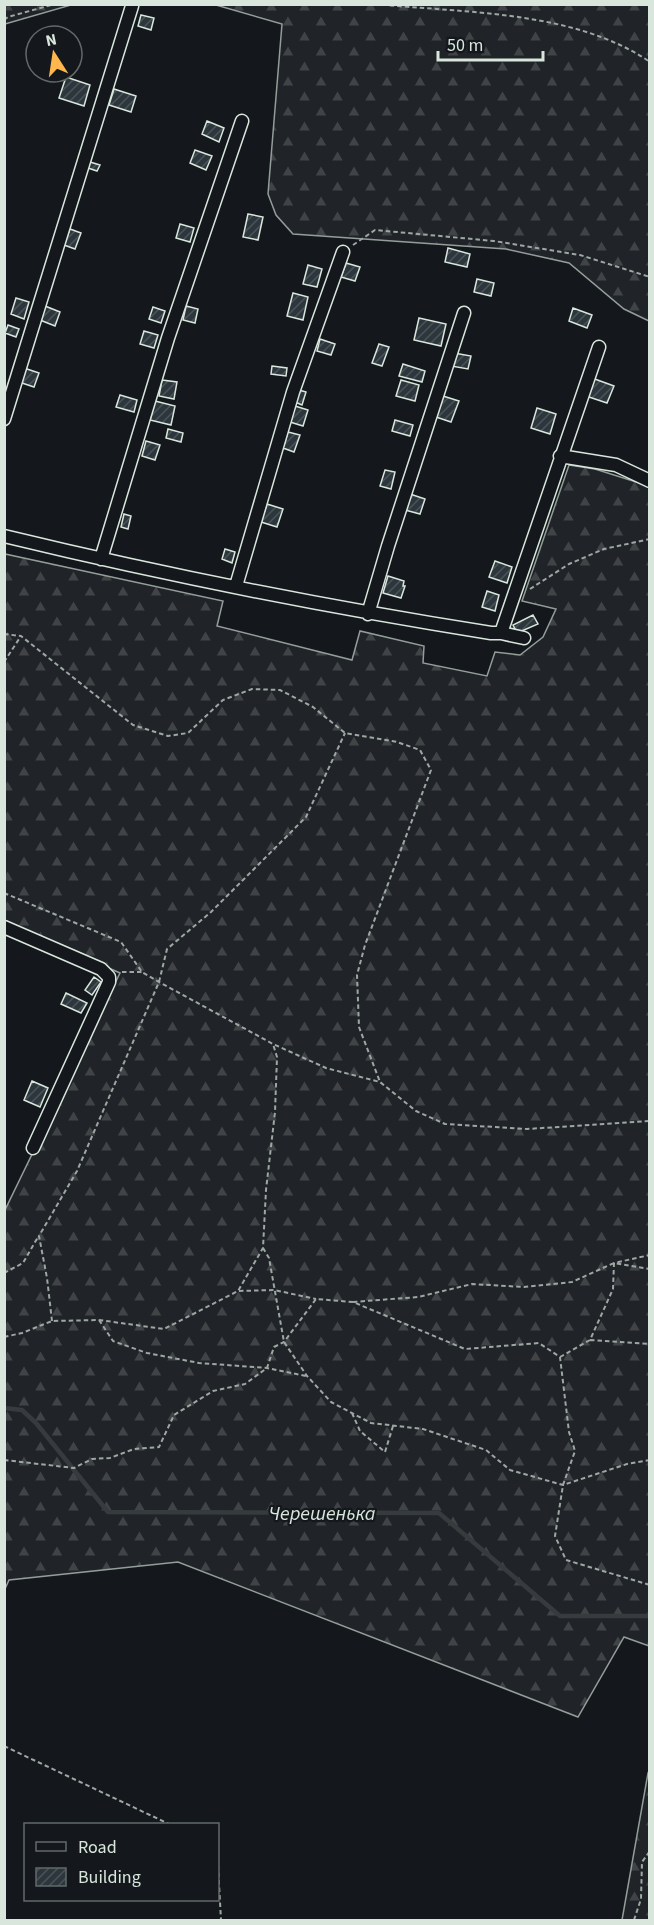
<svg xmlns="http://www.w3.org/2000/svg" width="654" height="1925" viewBox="0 0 654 1925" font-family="'Source Sans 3',sans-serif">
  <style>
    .forest { fill: url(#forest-firs); stroke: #939e99; stroke-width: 1.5 }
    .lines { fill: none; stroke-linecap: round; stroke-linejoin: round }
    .stream { stroke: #363b3e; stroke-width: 4.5 }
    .building { fill: url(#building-hatch); stroke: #d8e6dc; stroke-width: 1.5 }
    .minor-casing { stroke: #d8e6dc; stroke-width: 15 }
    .path { stroke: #9da8a2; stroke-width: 2; stroke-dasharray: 4.5 3; stroke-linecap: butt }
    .minor { stroke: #14181c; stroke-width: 12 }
    .labels { text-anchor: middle; stroke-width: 4.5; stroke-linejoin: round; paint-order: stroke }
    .water-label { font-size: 20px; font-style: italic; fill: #d8e6dc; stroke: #14181c }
  </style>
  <defs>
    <pattern id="forest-firs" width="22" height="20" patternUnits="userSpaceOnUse" patternTransform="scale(1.5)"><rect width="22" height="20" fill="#202428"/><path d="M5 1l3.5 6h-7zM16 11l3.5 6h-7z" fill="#404447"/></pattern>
    <pattern id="building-hatch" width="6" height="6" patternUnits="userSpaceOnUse" patternTransform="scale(1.5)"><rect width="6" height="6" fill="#2c363c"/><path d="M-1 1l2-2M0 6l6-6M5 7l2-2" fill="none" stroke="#4a5358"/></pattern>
  </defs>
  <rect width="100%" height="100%" fill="#14181c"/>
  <path class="forest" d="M5,4H71V5L5,24Z
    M216,5H649V321L624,309L569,263L506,249L293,234L276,215L268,194L282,24Z
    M569,465L595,469L649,486V1646L624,1637L578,1717L178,1562L9,1580L5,1589V1210L120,973L5,923V554L223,601L217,626L352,660L360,631L424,646L423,663L487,676L495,652L520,655L543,637L556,609L522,601Z
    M649,1771V1920H622L648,1773Z"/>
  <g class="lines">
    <path class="stream" d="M4,1408L22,1410L36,1423L108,1512L439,1513L560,1616H650"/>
  </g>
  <path class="building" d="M141,15L154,18L151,30L138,26Z
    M66,77L90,85L84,106L59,98Z
    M114,89L136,96L131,112L109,105Z
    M207,121L224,128L219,142L202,134Z
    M195,150L212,156L206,170L190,163Z
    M90,162L100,165L97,171L88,168Z
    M248,214L263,217L258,240L243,237Z
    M180,224L194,228L190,242L176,238Z
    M70,229L81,233L75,249L64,245Z
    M448,248L470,254L467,267L445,262Z
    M346,263L360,267L355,281L341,277Z
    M308,265L322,269L317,287L303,284Z
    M477,279L494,283L491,296L474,292Z
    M293,293L308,297L303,320L287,316Z
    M16,298L29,302L24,319L11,314Z
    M45,306L60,312L55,326L40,320Z
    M186,306L198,309L195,323L183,320Z
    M153,307L165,311L161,323L149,319Z
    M573,308L592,315L587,328L569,321Z
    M419,318L446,324L441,346L414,340Z
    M8,325L19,329L16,337L5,333Z
    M144,331L158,335L154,348L140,344Z
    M320,339L335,344L331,355L317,351Z
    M379,344L389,347L382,366L372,363Z
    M454,353L471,356L468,369L451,366Z
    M403,364L425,371L422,382L399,376Z
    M272,366L287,368L286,376L271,374Z
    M24,368L39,373L34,387L19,382Z
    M592,378L614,386L607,403L586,396Z
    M162,380L177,382L174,399L159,396Z
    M401,380L419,385L415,401L396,396Z
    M299,390L306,392L302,405L295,402Z
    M120,395L137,400L134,412L116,407Z
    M443,396L459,401L451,422L436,417Z
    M155,401L175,406L171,425L150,420Z
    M295,406L308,410L303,426L290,422Z
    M537,408L556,414L550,434L531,428Z
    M395,420L413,425L410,436L392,431Z
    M168,429L183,433L181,442L166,438Z
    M288,432L300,435L294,452L283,448Z
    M146,441L160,445L155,460L142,456Z
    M385,470L395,472L391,489L380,486Z
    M410,494L425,499L420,514L405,510Z
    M267,504L283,509L277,527L261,522Z
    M124,514L131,516L128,529L121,527Z
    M225,549L235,552L232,563L222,559Z
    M495,561L512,567L507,583L489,577Z
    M388,576L404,581L403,586H405L401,598L383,593Z
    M487,591L499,595L495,611L482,607Z
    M533,615L538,624L517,633L513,625Z
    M94,977L101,982L92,995L85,990Z
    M66,993L87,1003L81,1013L61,1004Z
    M32,1081L48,1088L40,1107L24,1100Z"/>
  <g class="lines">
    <g class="minor-casing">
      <path id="minor" d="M4,419L132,6
        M560,456L616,465L650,481
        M4,536C165,575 327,607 491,633H501L524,638
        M101,559L168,338L242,121
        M236,586L293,392L343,252
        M368,614L388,546L464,313
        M501,633L599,347
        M4,927L101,969L109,977V982L33,1148"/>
    </g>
    <path class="path" d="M375,4C463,13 574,10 650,62
      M4,20L8,17L55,4
      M353,245L375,230L494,241L580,255L650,277
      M530,589L569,564L604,549L650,539
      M4,634L21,636L133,725L168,736L188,733L223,700L252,689L280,690L313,707L345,733L397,742L420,750L431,770L365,945L357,975L359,1027L380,1082
      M4,662L21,636
      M4,893L121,942L142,972L159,982L273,1044L326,1068L380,1082L416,1111L445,1124L527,1129L650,1121
      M122,972H142
      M263,1248L269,1258L284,1342L307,1376L331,1402L371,1423L423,1429L486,1450L510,1470L563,1485L627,1464L650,1460
      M4,1273L23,1263L38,1237
      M239,1291L274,1290L316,1299
      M353,1302L418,1297L472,1284L524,1287L572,1282L614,1263L650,1269
      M99,1320L113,1341L147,1353L199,1363L267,1368L306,1376
      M52,1321L47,1278L39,1236L77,1171L159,982L167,949L211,912L306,817L345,733
      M4,1337L22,1333L52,1321L99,1320L164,1329L238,1291L263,1248L266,1190L275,1112L277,1057L273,1044
      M590,1340L650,1344
      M560,1357L590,1340L613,1289L614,1263L650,1255
      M352,1413L360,1431L385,1452L393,1426
      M4,1460L74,1468L92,1459L110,1458L134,1449L159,1447L174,1415L213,1391L245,1384L267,1368L274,1347L284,1342L316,1299L353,1302L465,1349L539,1343L560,1357L569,1432L575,1451L563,1485L555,1536L566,1560L650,1585
      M4,1746L169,1824
      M218,1865L221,1920
      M634,1920L641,1899L642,1862L650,1851"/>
    <use href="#minor" class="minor"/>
  </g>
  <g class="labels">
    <g class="water-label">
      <text x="322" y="1520">Черешенька</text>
    </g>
  </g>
  <rect width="654" height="1925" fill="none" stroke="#d8e6dc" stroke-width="12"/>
  <rect x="24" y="1823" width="195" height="78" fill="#14181c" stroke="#626a69" stroke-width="1.5"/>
  <rect x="36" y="1842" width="30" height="9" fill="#14181c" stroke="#626a69" stroke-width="1.5"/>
  <text x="78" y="1853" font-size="18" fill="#d8e6dc">Road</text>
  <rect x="36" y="1868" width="30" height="18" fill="url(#building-hatch)" stroke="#626a69" stroke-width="1.5"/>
  <text x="78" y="1883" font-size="18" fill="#d8e6dc">Building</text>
  <g transform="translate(54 54) rotate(348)"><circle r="28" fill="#14181c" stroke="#626a69" stroke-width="1.5"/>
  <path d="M0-4.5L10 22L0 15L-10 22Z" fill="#ffb74d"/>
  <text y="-9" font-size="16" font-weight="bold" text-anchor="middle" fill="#d8e6dc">N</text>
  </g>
  <path d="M438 51v9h105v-9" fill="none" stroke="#d8e6dc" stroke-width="3"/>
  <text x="447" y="51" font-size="18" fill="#d8e6dc" stroke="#14181c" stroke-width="4.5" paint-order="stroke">50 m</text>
</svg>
